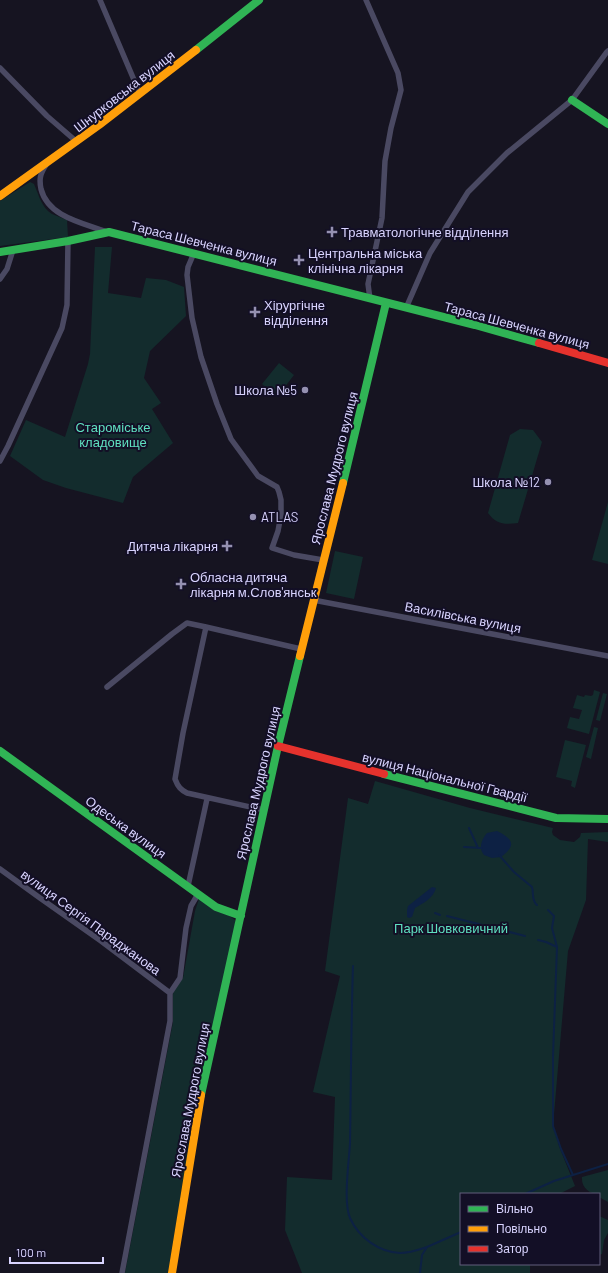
<svg xmlns="http://www.w3.org/2000/svg" width="608" height="1273" viewBox="0 0 608 1273" font-family="Barlow,sans-serif">
  <style>
    .green { fill: #132c2d }
    .water { fill: #0d2144 }
    .lines { fill: none; stroke-linecap: round; stroke-linejoin: round }
    .stream { stroke: #0d2144; stroke-width: 2 }
    .street { stroke: #4a4962; stroke-width: 5.5 }
    .fast { stroke: #30b455; stroke-width: 8 }
    .slow { stroke: #ff9f0a; stroke-width: 8 }
    .jam { stroke: #e5322d; stroke-width: 8 }
    .poi-dot { fill: #9591b1; stroke: #130f26; stroke-width: 1.5 }
    .labels { text-anchor: middle; stroke-width: 4; stroke-linejoin: round; paint-order: stroke }
    .street-label { font-size: 13px; fill: #d9d4ff; stroke: #130f26 }
    .poi-label { font-size: 13px; fill: #d9d4ff; stroke: #130f26; text-anchor: start }
    .park-label { font-size: 13px; fill: #5fe0c0; stroke: #130f26 }
  </style>
  <rect width="100%" height="100%" fill="#161421"/>
  <path class="green" d="M30,182L34,184C39,195 41,207 52,214C57,216 62,218 67,220L68,237L0,246V201Z
    M95,247H112L108,293L141,298L146,278L166,280L184,287L186,316L150,351L144,378L161,403L152,409L173,443L133,477L123,503L66,488L43,480L10,456L26,420L65,437L88,364L90,354Z
    M279,363L294,375L277,397L262,384Z
    M520,429L533,430L542,442L518,523C504,525 496,524 488,513L510,435Z
    M608,502V564L592,560Z
    M335,551L363,557L354,599L326,593Z
    M594,690L600,692L589,734L567,728L570,717L579,719L582,710L573,708L577,695L584,697L585,695L591,696L593,695Z
    M603,693L607,694L600,721L596,720Z
    M594,727L598,728L591,759L586,757Z
    M565,740L586,745L575,788L571,786L572,781L556,777Z
    M375,781L470,808L553,828L552,832L553,835L560,840L574,842L580,837L581,833L608,832V842L588,839L586,900L568,951L553,1126L557,1138L559,1146L575,1186L559,1194H461V1264H530V1273H302L285,1230L287,1177L332,1180L335,1097L313,1092L340,976L325,971L348,798L368,804Z
    M199,899L224,912L235,920V928L193,1119L168,1273H125L173,1022V994L174,989L183,978L195,911Z
    M608,1170V1202L599,1197V1194C589,1194 581,1187 582,1177Z
    M599,1216L608,1220V1233L604,1240L602,1254L599,1255Z"/>
  <path class="water" d="M497,831C513,839 517,845 501,857L492,858L484,855C478,848 482,839 487,833Z
    M432,887L436,888C433,899 423,903 415,908L412,917L409,918L407,917V910L408,906Z"/>
  <g class="lines">
    <path class="stream" d="M469,828L478,848
      M464,847L482,848
      M499,855L514,872L532,887C534,893 531,900 537,905
      M548,910L554,916L552,928L557,947L553,1056V1126L561,1149L573,1175
      M435,913L440,915
      M447,916L525,936
      M538,940L546,942L557,947
      M353,966C351,1025 351,1084 350,1143C349,1162 343,1202 350,1218C359,1238 379,1252 400,1253C410,1253 418,1250 427,1247
      M525,1194L554,1181L608,1164
      M420,1273L422,1255L427,1247L461,1232"/>
    <path class="street" d="M100,0L140,94
      M366,0L398,73L401,90L391,128L385,161L382,218L368,284L370,299
      M0,68L47,116L77,142
      M46,165C40,174 39,179 41,189C48,217 83,223 107,232
      M194,253L188,267L187,275L192,318L201,357L217,404L231,439L258,476L277,487L279,492L281,500V515L278,531L272,548L294,555L323,560
      M0,279L7,269L13,250
      M406,308L430,253L468,192L507,153L572,100L606,53L608,51
      M0,461L8,446L62,328L67,305L68,241
      M313,600L608,656
      M107,687L172,634L187,623L206,627
      M264,810L187,793C181,790 178,787 175,779L183,733L206,627L301,649
      M0,869L40,898L101,941L170,993
      M188,886L207,799
      M122,1273L170,1021V993L180,978L186,928L191,906L198,894"/>
    <path class="fast" d="M196,50L259,0
      M572,100L608,124
      M0,252L68,241L109,232L475,325L539,343
      M343,483L386,303
      M0,751L216,907L241,916
      M384,774L556,818L608,819
      M201,1095L278,746L300,656"/>
    <path class="slow" d="M0,196L99,125L196,50
      M300,656L343,483
      M172,1273L201,1095"/>
    <path class="jam" d="M539,343L608,363
      M278,746L384,774"/>
  </g>
  <g class="poi-dot">
    <path d="M330 226h4v4h4v4h-4v4h-4v-4h-4v-4h4z"/>
    <path d="M297 254h4v4h4v4h-4v4h-4v-4h-4v-4h4z"/>
    <path d="M253 306h4v4h4v4h-4v4h-4v-4h-4v-4h4z"/>
    <circle cx="305" cy="390" r="4"/>
    <circle cx="548" cy="482" r="4"/>
    <circle cx="253" cy="517" r="4"/>
    <path d="M225 540h4v4h4v4h-4v4h-4v-4h-4v-4h4z"/>
    <path d="M179 578h4v4h4v4h-4v4h-4v-4h-4v-4h4z"/>
  </g>
  <g class="labels">
    <g class="street-label">
      <text transform="translate(124 91) rotate(-38)" y="5">Шнурковська вулиця</text>
      <text transform="translate(204 243) rotate(14)" y="5">Тараса Шевченка вулиця</text>
      <text transform="translate(517 325) rotate(15)" y="5">Тараса Шевченка вулиця</text>
      <text transform="translate(334 468) rotate(-76)" y="5">Ярослава Мудрого вулиця</text>
      <text transform="translate(463 617) rotate(11)" y="5">Василівська вулиця</text>
      <text transform="translate(445 777) rotate(14)" y="5">вулиця Національної Гвардії</text>
      <text transform="translate(258 783) rotate(-77)" y="5">Ярослава Мудрого вулиця</text>
      <text transform="translate(126 827) rotate(36)" y="5">Одеська вулиця</text>
      <text transform="translate(91 922) rotate(36)" y="5">вулиця Сергія Параджанова</text>
      <text transform="translate(190 1100) rotate(-79)" y="5">Ярослава Мудрого вулиця</text>
    </g>
    <g class="poi-label">
      <text x="341" y="237">Травматологічне відділення</text>
      <text x="308" y="258">Центральна міська<tspan x="308" dy="15">клінічна лікарня</tspan></text>
      <text x="264" y="310">Хірургічне<tspan x="264" dy="15">відділення</tspan></text>
      <text x="297" y="395" text-anchor="end">Школа №5</text>
      <text x="540" y="487" text-anchor="end">Школа №12</text>
      <text x="261" y="522">ATLAS</text>
      <text x="218" y="551" text-anchor="end">Дитяча лікарня</text>
      <text x="190" y="582">Обласна дитяча<tspan x="190" dy="15">лікарня м.Слов'янськ</tspan></text>
    </g>
    <g class="park-label">
      <text x="113" y="432">Староміське<tspan x="113" dy="15">кладовище</tspan></text>
      <text x="451" y="933">Парк Шовковичний</text>
    </g>
  </g>
  <rect x="460" y="1193" width="140" height="72" fill="#130f26" stroke="#625e7d"/>
  <rect x="468" y="1206" width="20" height="6" fill="#30b455" stroke="#625e7d"/>
  <text x="496" y="1213" font-size="12" fill="#d9d4ff">Вільно</text>
  <rect x="468" y="1226" width="20" height="6" fill="#ff9f0a" stroke="#625e7d"/>
  <text x="496" y="1233" font-size="12" fill="#d9d4ff">Повільно</text>
  <rect x="468" y="1246" width="20" height="6" fill="#e5322d" stroke="#625e7d"/>
  <text x="496" y="1253" font-size="12" fill="#d9d4ff">Затор</text>
  <path d="M10 1257v6h93v-6" fill="none" stroke="#d9d4ff" stroke-width="2"/>
  <text x="16" y="1257" font-size="12" fill="#d9d4ff" stroke="#130f26" stroke-width="3" paint-order="stroke">100 m</text>
</svg>
